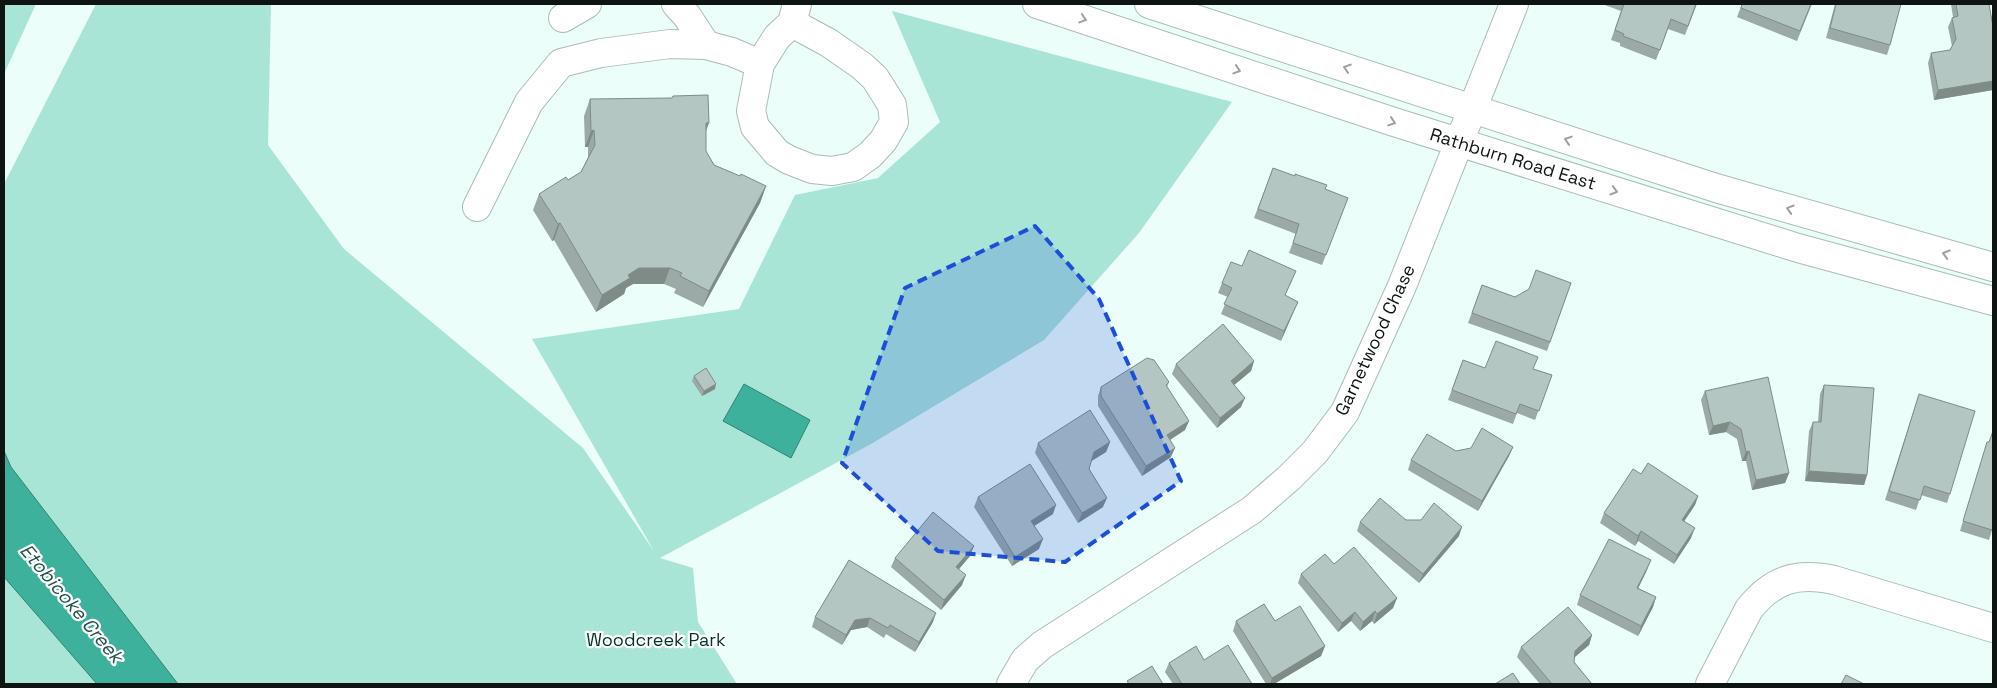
<svg xmlns="http://www.w3.org/2000/svg" width="1997" height="688" viewBox="0 0 1997 688" font-family="'Space Grotesk',sans-serif">
  <style>
    .green { fill: #a9e5d7 }
    .water { fill: #3eb19c; stroke: #2f8273 }
    .lines { fill: none; stroke-linecap: round; stroke-linejoin: round }
    .minor-casing { stroke: #aabcb7; stroke-width: 30 }
    .minor { stroke: #fff; stroke-width: 28 }
    .wall { fill: #9baaa6 }
    .shaded-wall { fill: #7e8b87 }
    .building { fill: #b4c6c1; stroke: #7e8b87 }
    .oneway { stroke: #9ea1a0 }
    .marked { fill: #1d4ed8; fill-opacity: 0.2; stroke: #1d4ed8; stroke-width: 4; stroke-dasharray: 10 6; stroke-linejoin: round }
    .labels { text-anchor: middle; stroke-width: 4.5; stroke-linejoin: round; paint-order: stroke }
    .street-label { font-size: 18px; fill: #0d1412; stroke: #fff }
    .park-label { font-size: 18px; fill: #00352c; stroke: #fff }
    .water-label { font-size: 19px; font-style: italic; fill: #205046; stroke: #fff }
  </style>
  <rect width="100%" height="100%" fill="#ebfef9"/>
  <path class="green" d="M4,4H36L4,74Z
    M96,4H271L268,145L344,249L583,448L654,551L532,339L739,309L795,195L878,178L940,122L892,11L1232,102L1139,233L1044,340L871,444L660,558L693,568L698,622L737,684H178L11,467L4,451V184Z
    M4,577L97,684H4Z"/>
  <path class="water" d="M744,384L810,420L791,458L723,421Z
    M4,451L11,467L178,684H97L4,577Z"/>
  <g class="lines">
    <g class="minor-casing">
      <path id="minor" d="M676,4L687,16L706,45
        M1037,4L1394,122L1798,248L1993,301
        M1149,4L1716,188L1993,267
        M563,18L587,4
        M792,23L829,43L862,66L875,78L892,105L894,122L883,141L870,155L853,167L832,171L812,169L789,160L777,153L755,127L751,111L760,64L777,37L792,23L797,4
        M477,207L529,102L561,63L601,53L670,44L706,45L732,52L760,64
        M1011,684L1025,660L1042,645L1252,510L1289,478L1315,452L1345,412L1402,286L1514,4
        M1710,684L1749,609C1773,579 1797,572 1834,580L1993,628"/>
    </g>
    <use href="#minor" class="minor"/>
  </g>
  <path class="wall" d="M1602,4H1697L1685,35L1668,29L1656,60L1620,46V43L1611,40L1621,11Z
    M1742,4H1812L1797,41L1737,17Z
    M1835,4H1901L1890,45L1887,55L1826,38Z
    M1951,4H1989L1993,27V90L1934,100L1928,63L1931,53L1950,50L1952,46L1948,27L1952,18L1953,17Z
    M590,99L706,133V151L714,165L740,176L766,186L760,203L703,307L674,293L676,289L664,284H633L626,288L624,294L596,312L554,240L552,241L533,210L539,194L568,180L581,172L588,157V147H585L584,116Z
    M1273,168L1348,198L1322,265L1289,253L1296,234L1254,218Z
    M1242,266L1292,280L1285,296L1298,302L1294,311L1281,341L1221,314L1228,297L1218,293L1222,283Z
    M1571,283L1547,351L1468,323L1482,285L1515,297Z
    M1463,360L1485,368L1534,369L1552,375L1535,420L1517,413L1513,424L1448,400Z
    M1254,361L1251,371L1234,385L1241,407L1217,428L1172,374L1176,364Z
    M694,376L715,389L702,396L692,381Z
    M1169,382L1167,387L1185,430L1170,440L1171,457L1142,476L1098,406V396L1101,387Z
    M1824,385L1867,475L1864,485L1805,481L1809,431L1813,422H1818L1820,394Z
    M1705,391L1789,473L1785,483L1752,490L1746,461H1742L1737,439L1726,432L1709,435L1701,400Z
    M1919,394L1950,494L1947,503L1921,495L1916,510L1885,500Z
    M1110,442L1106,452L1091,461L1089,469L1103,507L1078,523L1035,453L1038,443Z
    M1987,442L1993,527L1989,540L1960,531Z
    M1513,447L1509,456L1478,511L1408,470L1411,460L1456,451Z
    M1641,474L1698,496L1695,505L1684,521L1691,538L1674,564L1638,541L1635,546L1600,523L1604,513Z
    M978,497L1053,514L1034,526L1039,549L1012,566L974,507Z
    M1406,520L1459,536L1419,583L1357,531L1360,522Z
    M970,556L959,569L962,585L941,610L891,567L895,558Z
    M849,560L933,622L915,652L886,634L884,638L867,627L851,630L842,645L812,627L815,617Z
    M1334,564L1397,598L1393,608L1374,624L1372,621L1360,631L1351,621L1338,632L1298,583L1301,574Z
    M1647,570L1638,588L1656,597L1653,607L1638,636L1577,605L1580,595Z
    M1236,621H1275L1325,646L1321,656L1274,684H1266L1233,631Z
    M1592,635L1589,645L1574,658V662L1592,684H1540L1517,657L1521,647Z
    M1204,660L1252,684H1173L1165,672L1169,663Z"/>
  <path class="shaded-wall" d="M1993,81V90L1934,100L1938,90Z
    M706,123H709L703,139Z
    M594,130L588,147H585L591,131Z
    M766,186L760,203L703,307L709,291Z
    M560,223L554,240L552,241L558,224Z
    M639,268H670L664,284H633L626,288L624,294L596,312L602,295L628,275Z
    M1298,302L1294,311L1281,341L1284,331Z
    M1254,361L1251,371L1227,391L1231,381Z
    M716,384L715,389L702,396L704,391Z
    M1245,398L1241,407L1217,428L1220,418Z
    M1189,421L1185,430L1163,444L1167,435Z
    M1730,422L1726,432L1709,435L1713,426Z
    M1110,442L1106,452L1090,462L1094,452Z
    M1513,447L1509,456L1478,511L1482,501Z
    M1175,448L1171,457L1142,476L1146,466Z
    M1749,451L1746,461H1742L1746,452Z
    M1809,471L1867,475L1864,485L1805,481Z
    M1789,473L1785,483L1752,490L1756,480Z
    M1698,496L1695,505L1679,529L1682,520Z
    M1107,498L1103,507L1078,523L1082,513Z
    M1056,505L1053,514L1028,530L1031,521Z
    M1462,527L1459,536L1419,583L1423,574Z
    M1695,528L1691,538L1674,564L1677,555Z
    M1641,531L1638,541L1635,546L1638,536Z
    M1043,539L1039,549L1012,566L1015,557Z
    M974,546L970,556L953,576L956,567Z
    M1651,560L1647,570L1634,597L1637,588Z
    M966,575L962,585L941,610L944,600Z
    M1656,597L1653,607L1638,636L1641,626Z
    M1397,598L1393,608L1374,624L1377,614Z
    M1375,611L1372,621L1360,631L1363,622Z
    M1355,612L1351,621L1338,632L1342,623Z
    M936,613L933,622L915,652L919,642Z
    M870,618L867,627L851,630L842,645L846,635L855,620Z
    M1592,635L1589,645L1571,660L1575,651Z
    M1325,646L1321,656L1274,684H1270L1272,678Z"/>
  <path class="building" d="M1624,4H1696L1688,26L1671,19L1660,50L1623,36L1624,34L1615,30Z
    M1742,4H1811L1800,31L1741,8Z
    M1836,4H1901L1890,45L1830,28Z
    M1956,4H1989L1993,27V81L1938,90L1931,53L1950,50L1956,39L1952,18L1958,16Z
    M708,95L709,123H706V151L714,165L740,176L741,174L766,186L709,291L680,276L682,273L670,268H639L628,275L630,278L602,295L560,223L558,224L539,194L566,177L568,180L581,172L595,145L594,130L591,131L590,99L672,98L673,96Z
    M1273,168L1295,176V174L1327,185L1325,189L1348,198L1326,255L1293,243L1299,224L1258,209Z
    M1249,250L1296,271L1285,295L1298,302L1284,331L1224,304L1232,288L1222,283L1231,262L1242,266Z
    M1536,270L1571,283L1550,342L1472,313L1482,285L1515,297L1529,289Z
    M1223,324L1254,361L1231,381L1245,398L1220,418L1176,364Z
    M1496,341L1538,357L1533,369L1552,375L1539,411L1520,404L1516,414L1452,390L1463,360L1485,368Z
    M1147,358L1154,360L1169,382L1166,385L1189,421L1167,435L1175,448L1146,466L1101,396V387Z
    M706,368L716,384L704,391L694,376Z
    M1768,377L1789,473L1756,480L1749,451L1746,452L1741,429L1730,422L1713,426L1705,391Z
    M1824,385L1874,388L1867,475L1809,471L1813,422H1821Z
    M1919,394L1975,411L1950,494L1924,486L1920,500L1889,491Z
    M1090,410L1110,442L1094,452L1089,469L1107,498L1082,513L1038,443Z
    M1482,428L1513,447L1482,501L1411,460L1427,434L1456,451L1471,448Z
    M1993,431V527L1992,530L1963,521L1987,442H1989Z
    M1648,463L1698,496L1682,520L1695,528L1677,555L1641,531L1638,536L1604,513L1633,469L1641,474Z
    M1030,464L1056,505L1031,521L1043,539L1015,557L978,497Z
    M1380,498L1406,520H1421L1434,503L1462,527L1423,574L1360,522Z
    M933,512L974,546L956,567L966,575L944,600L895,558Z
    M1609,539L1651,560L1637,588L1656,597L1641,626L1580,595Z
    M1354,547L1397,598L1377,614L1375,611L1363,622L1355,612L1342,623L1301,574L1325,554L1334,564Z
    M849,560L936,613L919,642L890,625L888,628L870,618L855,620L846,635L815,617Z
    M1264,604L1275,621L1300,606L1325,646L1272,678L1236,621Z
    M1568,607L1592,635L1575,651L1574,662L1592,684H1552L1521,647Z
    M1228,645L1252,684H1182L1169,663L1196,646L1204,660Z
    M1152,666L1163,684H1129L1127,681Z
    M1513,673L1520,684H1495Z
    M1846,675L1864,684H1841Z"/>
  <defs><path id="oneway-chevron" d="M-2-3.5L2.5 0L-2 3.5" fill="none" stroke-width="1.6" stroke-linecap="round" stroke-linejoin="round" transform="scale(1.25)"/></defs>
  <g class="oneway">
    <use href="#oneway-chevron" transform="translate(1083 19) rotate(18)"/>
    <use href="#oneway-chevron" transform="translate(1347 68) rotate(-162)"/>
    <use href="#oneway-chevron" transform="translate(1237 70) rotate(18)"/>
    <use href="#oneway-chevron" transform="translate(1392 122) rotate(18)"/>
    <use href="#oneway-chevron" transform="translate(1568 140) rotate(-162)"/>
    <use href="#oneway-chevron" transform="translate(1614 191) rotate(17)"/>
    <use href="#oneway-chevron" transform="translate(1790 209) rotate(-164)"/>
    <use href="#oneway-chevron" transform="translate(1946 254) rotate(-164)"/>
  </g>
  <path class="marked" d="M1035,226L1099,299L1181,481L1065,562L938,551L842,463L905,288Z"/>
  <g class="labels">
    <g class="street-label">
      <text transform="translate(1513 159) rotate(17)" y="6">Rathburn Road East</text>
      <text transform="translate(1375 340) rotate(-65)" y="6">Garnetwood Chase</text>
    </g>
    <g class="park-label">
      <text x="656" y="646">Woodcreek Park</text>
    </g>
    <g class="water-label">
      <text transform="translate(72 603) rotate(50)" y="7">Etobicoke Creek</text>
    </g>
  </g>
  <rect width="1997" height="688" fill="none" stroke="#0d1412" stroke-width="10"/>
</svg>
